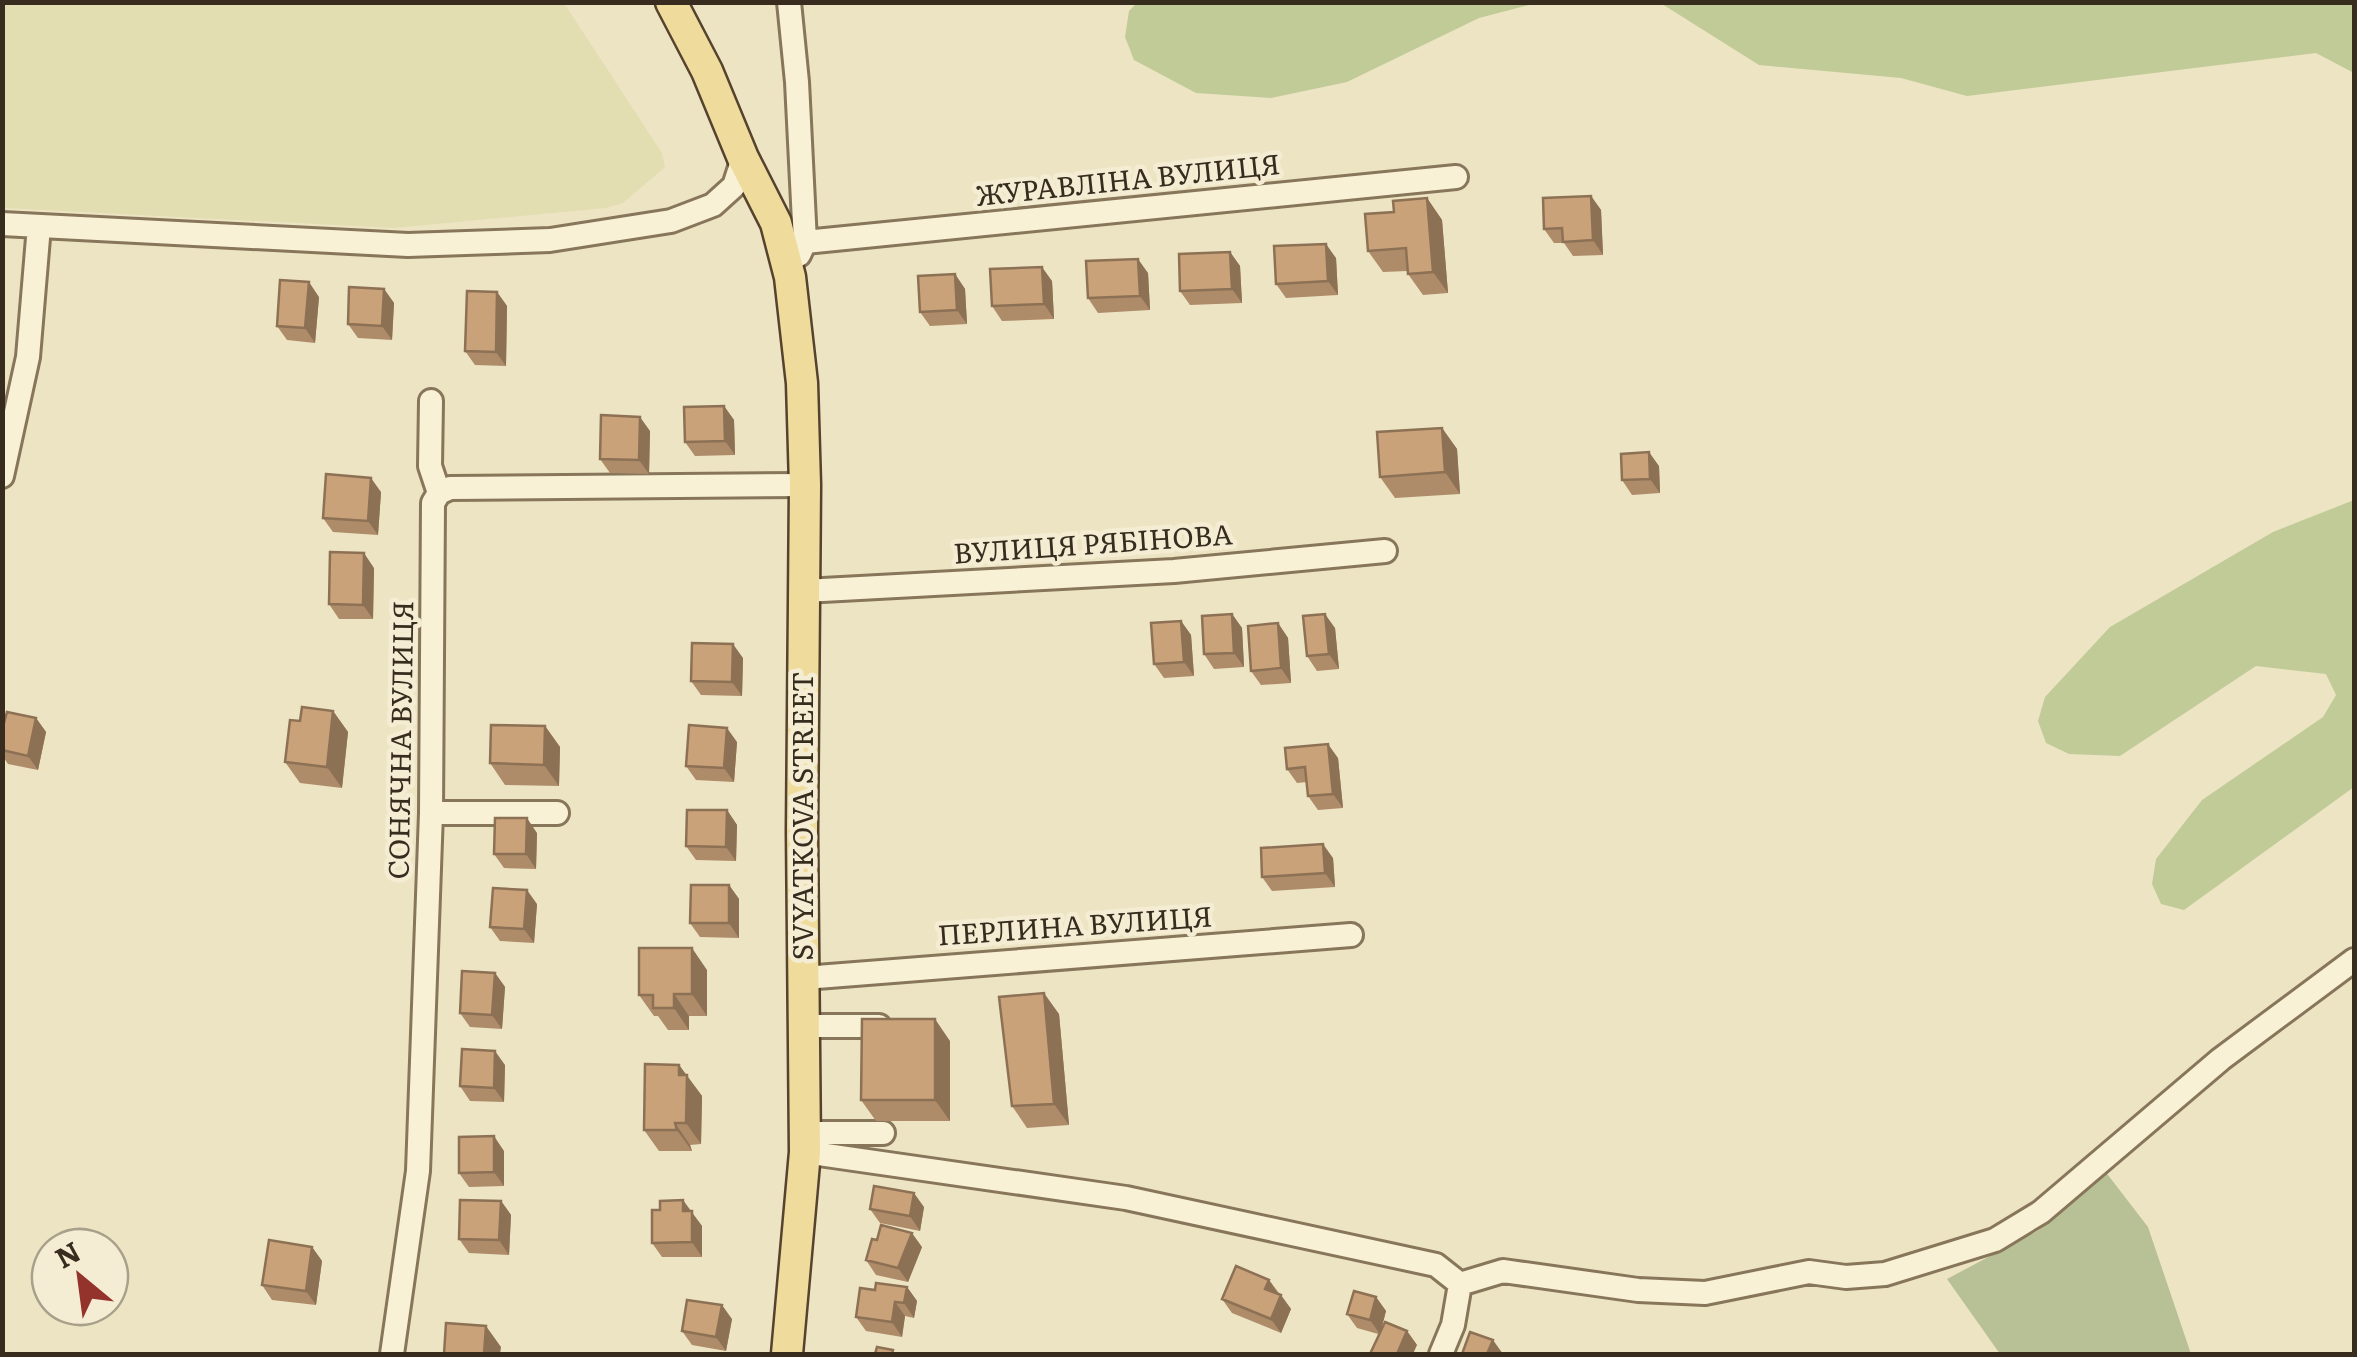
<svg xmlns="http://www.w3.org/2000/svg" width="2357" height="1357" viewBox="0 0 2357 1357" font-family="Literata,serif">
  <style>
    .farmland { fill: #e2deb1 }
    .green { fill: #c1cb97 }
    .cemetery { fill: #b8c096 }
    .lines { fill: none; stroke-linecap: round; stroke-linejoin: round }
    .minor-casing { stroke: #87765a; stroke-width: 28 }
    .major-casing { stroke: #55432f; stroke-width: 35 }
    .minor { stroke: #f8f1d6; stroke-width: 22 }
    .major { stroke: #efdc9c; stroke-width: 30 }
    .wall { fill: #ae8b69 }
    .shaded-wall { fill: #8d7155 }
    .building { fill: #caa27a; stroke: #8d7155; stroke-width: 2.5 }
    .labels { text-anchor: middle; stroke-width: 9; stroke-linejoin: round; paint-order: stroke }
    .street-label { font-size: 28px; fill: #372c1e; stroke: #f5edd3 }
  </style>
  <rect width="100%" height="100%" fill="#ede4c3"/>
  <path class="farmland" d="M2,3H564L662,153L665,167L623,203L606,208L394,228L3,208Z"/>
  <path class="green" d="M1138,2H1537V3L1479,18L1347,82L1271,98L1196,93L1134,60L1125,37L1129,11Z
    M1651,3H2354V73L2316,53L1967,96L1901,78L1759,65L1662,4Z
    M2354,500V787L2184,910L2161,904L2152,884L2156,859L2202,800L2323,717L2336,695L2326,674L2256,666L2120,756L2069,754L2046,743L2038,721L2045,697L2110,627L2273,532Z"/>
  <path class="cemetery" d="M2098,1162L2148,1227L2191,1354H2000L1947,1279L2039,1230Z"/>
  <g class="lines">
    <g class="minor-casing">
      <path id="minor" d="M789,2L797,82L805,242L799,255
        M2,224L408,245L550,240L671,221L713,205L734,186L743,158
        M805,242L1456,177
        M431,401L430,466L439,493
        M2,476L28,357L39,226
        M804,591L1174,571L1385,551
        M431,813H557
        M804,978L1351,935
        M804,1026H879
        M805,1133H883
        M805,1152L1126,1198L1436,1265L1460,1284
        M1460,1284L1503,1271L1638,1290L1705,1293L1809,1272L1846,1277L1885,1274L1995,1240L2041,1212L2221,1059L2354,960
        M392,1354L418,1171L431,813L433,503L439,493L450,488L805,485
        M1441,1354L1453,1325L1460,1284"/>
    </g>
    <g class="major-casing">
      <path id="major" d="M671,2L707,71L743,158L776,223L790,277L802,383L805,485L802,831L805,1152L787,1354"/>
    </g>
    <use href="#minor" class="minor"/>
    <use href="#major" class="major"/>
  </g>
  <path class="wall" d="M1591,196L1601,210L1603,255L1573,256L1564,243H1554L1544,229Z
    M1427,198L1442,220L1448,293L1423,295L1408,274L1407,271L1383,272L1368,251L1394,212Z
    M1230,252L1240,266L1242,303L1190,305L1180,291Z
    M1336,258L1338,295L1286,298L1276,284Z
    M1148,273L1150,310L1098,313L1088,298Z
    M955,274L965,289L967,324L930,326L920,312Z
    M1052,281L1054,319L1002,321L992,306Z
    M384,289L394,303L392,340L358,338L348,324Z
    M497,292L507,306L506,366L475,365L465,351Z
    M319,297L315,343L287,340L277,326Z
    M724,406L734,420L735,455L695,456L685,442Z
    M1442,428L1457,449L1460,494L1395,498L1380,477Z
    M650,431L649,474L610,473L600,459Z
    M1659,466L1660,493L1632,495L1622,480Z
    M381,492L378,535L333,532L323,518Z
    M374,568L373,619H339L329,604Z
    M1232,614L1242,628L1244,667L1214,669L1204,654Z
    M1181,621L1191,635L1194,676L1164,678L1154,664Z
    M1278,623L1288,638L1291,683L1261,685L1251,671Z
    M1335,628L1339,669L1317,671L1307,656Z
    M743,658L742,696L701,695L691,681Z
    M333,711L348,732L342,788L300,783L285,762L300,721Z
    M36,718L46,732L38,770L8,764L2,755V730Z
    M545,726L560,747L559,786L505,785L490,763Z
    M737,742L734,782L696,780L686,766Z
    M1338,758L1343,808L1318,810L1308,796L1307,782L1297,783L1287,769Z
    M727,810L737,825L736,861L696,860L686,846Z
    M537,833L536,869L504,868L494,854Z
    M1333,858L1335,887L1272,891L1262,877Z
    M729,885L739,899V938L700,937L690,923Z
    M537,904L534,943L500,941L490,927Z
    M707,970V1016H689V1030H668L658,1016H654L639,995Z
    M495,973L505,987L502,1029L470,1027L460,1013Z
    M1059,1014L1069,1125L1027,1128L1012,1106Z
    M950,1041V1121H876L861,1100Z
    M505,1065L504,1102L470,1101L460,1086Z
    M679,1065L702,1096L701,1144L690,1145L692,1151H659L644,1130Z
    M504,1151V1186L469,1187L459,1173Z
    M501,1201L511,1215L509,1255L469,1253L459,1239Z
    M924,1207L920,1231L880,1223L870,1209Z
    M690,1211L702,1226V1257H662L652,1243Z
    M312,1247L322,1261L316,1305L272,1300L262,1285Z
    M922,1247L908,1282L876,1275L866,1260Z
    M1269,1280L1291,1309L1281,1333L1232,1313L1222,1299Z
    M907,1287L917,1301L914,1318L905,1316L902,1337L866,1331L856,1317L875,1290Z
    M1376,1297L1386,1311L1381,1330L1407,1331L1417,1345L1357,1328L1347,1314Z
    M732,1319L726,1351L692,1345L682,1331Z"/>
  <path class="shaded-wall" d="M1591,196L1601,210L1603,255L1593,240Z
    M1427,198L1442,220L1448,293L1433,272Z
    M1326,244L1336,258L1338,295L1328,281Z
    M1230,252L1240,266L1242,303L1232,289Z
    M1138,259L1148,273L1150,310L1140,296Z
    M1042,267L1052,281L1054,319L1044,304Z
    M955,274L965,289L967,324L957,310Z
    M309,282L319,297L315,343L305,328Z
    M384,289L394,303L392,340L382,326Z
    M497,292L507,306L506,366L496,352Z
    M724,406L734,420L735,455L725,441Z
    M640,417L650,431L649,474L639,460Z
    M1442,428L1457,449L1460,494L1445,472Z
    M1649,452L1659,466L1660,493L1650,479Z
    M371,478L381,492L378,535L368,521Z
    M364,553L374,568L373,619L363,605Z
    M1232,614L1242,628L1244,667L1234,653Z
    M1325,614L1335,628L1339,669L1329,654Z
    M1181,621L1191,635L1194,676L1184,662Z
    M1278,623L1288,638L1291,683L1281,668Z
    M733,644L743,658L742,696L732,682Z
    M333,711L348,732L342,788L327,767Z
    M36,718L46,732L38,770L28,756Z
    M545,726L560,747L559,786L544,765Z
    M727,728L737,742L734,782L724,768Z
    M1328,744L1338,758L1343,808L1333,794Z
    M727,810L737,825L736,861L726,847Z
    M527,818L537,833L536,869L526,854Z
    M1323,844L1333,858L1335,887L1325,873Z
    M729,885L739,899V938L729,923Z
    M527,890L537,904L534,943L524,929Z
    M692,948L707,970V1016L692,994Z
    M495,973L505,987L502,1029L492,1015Z
    M1044,993L1059,1014L1069,1125L1054,1104Z
    M674,994L689,1016V1030L674,1008Z
    M935,1019L950,1041V1121L935,1100Z
    M495,1051L505,1065L504,1102L494,1088Z
    M679,1065L702,1096L701,1144L686,1123L679,1075Z
    M675,1123L690,1145L692,1151L677,1130Z
    M494,1136L504,1151V1186L494,1172Z
    M914,1193L924,1207L920,1231L910,1216Z
    M683,1200L702,1226V1257L692,1242L683,1211Z
    M501,1201L511,1215L509,1255L499,1240Z
    M912,1233L922,1247L908,1282L898,1268Z
    M312,1247L322,1261L316,1305L306,1291Z
    M1269,1280L1279,1295L1265,1289Z
    M907,1287L917,1301L914,1318L904,1303Z
    M1281,1295L1291,1309L1281,1333L1271,1319Z
    M1376,1297L1386,1311L1380,1334L1370,1320Z
    M895,1302L905,1316L902,1337L892,1322Z
    M722,1305L732,1319L726,1351L716,1337Z
    M486,1326L501,1347L500,1354H484Z
    M1407,1331L1417,1345L1413,1354H1397Z
    M1493,1340L1503,1354H1487Z"/>
  <path class="building" d="M1591,196L1593,240L1563,242L1562,228L1544,229L1543,198Z
    M1427,198L1433,272L1408,274L1406,248L1368,251L1365,214L1394,212L1393,201Z
    M1326,244L1328,281L1276,284L1274,246Z
    M1230,252L1232,289L1180,291L1179,254Z
    M1138,259L1140,296L1088,298L1086,261Z
    M1042,267L1044,304L992,306L990,269Z
    M955,274L957,310L920,312L918,276Z
    M280,280L309,282L305,328L277,326Z
    M349,287L384,289L382,326L348,324Z
    M467,291L497,292L496,352L465,351Z
    M724,406L725,441L685,442L684,407Z
    M601,415L640,417L639,460L600,459Z
    M1442,428L1445,472L1380,477L1377,432Z
    M1649,452L1650,479L1622,480L1621,454Z
    M326,474L371,478L368,521L323,518Z
    M330,552L364,553L363,605L329,604Z
    M1232,614L1234,653L1204,654L1202,616Z
    M1325,614L1329,654L1307,656L1303,616Z
    M1181,621L1184,662L1154,664L1151,623Z
    M1278,623L1281,668L1251,671L1248,626Z
    M692,643L733,644L732,682L691,681Z
    M302,707L333,711L327,767L285,762L290,720L300,721Z
    M7,712L36,718L28,756L2,750V730Z
    M491,725L545,726L544,765L490,763Z
    M689,725L727,728L724,768L686,766Z
    M1328,744L1333,794L1308,796L1305,767L1287,769L1285,748Z
    M687,810H727L726,847L686,846Z
    M495,818H527L526,854H494Z
    M1323,844L1325,873L1262,877L1261,848Z
    M691,885H729V923H690Z
    M493,888L527,890L524,929L490,927Z
    M639,948H692V994H674V1008H653V995H639Z
    M462,971L495,973L492,1015L460,1013Z
    M1044,993L1054,1104L1012,1106L999,997Z
    M862,1019H935V1100H861Z
    M462,1049L495,1051L494,1088L460,1086Z
    M645,1064L679,1065V1075H687L686,1123H675L677,1130H644Z
    M494,1136V1172L459,1173V1137Z
    M874,1186L914,1193L910,1216L870,1209Z
    M460,1200L501,1201L499,1240L459,1239Z
    M683,1200V1211H692V1242L652,1243V1210H660V1201Z
    M881,1225L912,1233L898,1268L866,1260L872,1239L877,1240Z
    M269,1240L312,1247L306,1291L262,1285Z
    M1236,1266L1269,1280L1265,1289L1281,1295L1271,1319L1222,1299Z
    M876,1283L907,1287L904,1303L895,1302L892,1322L856,1317L860,1288L875,1290Z
    M1354,1291L1376,1297L1370,1320L1347,1314Z
    M687,1300L722,1305L716,1337L682,1331Z
    M1385,1322L1407,1331L1397,1354H1370Z
    M446,1323L486,1326L484,1354H444Z
    M1470,1332L1493,1340L1487,1354H1462Z
    M877,1347L893,1350L892,1354H875Z"/>
  <g class="labels">
    <g class="street-label">
      <text transform="translate(1128 180) rotate(-6)" y="10">ЖУРАВЛІНА ВУЛИЦЯ</text>
      <text transform="translate(1093 544) rotate(-4)" y="10">ВУЛИЦЯ РЯБІНОВА</text>
      <text transform="translate(401 740) rotate(-89)" y="10">СОНЯЧНА ВУЛИЦЯ</text>
      <text transform="translate(803 816) rotate(-90)" y="10">SVYATKOVA STREET</text>
      <text transform="translate(1075 926) rotate(-4)" y="10">ПЕРЛИНА ВУЛИЦЯ</text>
    </g>
  </g>
  <rect width="2357" height="1357" fill="none" stroke="#372c1e" stroke-width="10"/>
  <g transform="translate(80 1277) rotate(331)"><circle r="48" fill="#f5edd3" stroke="#a9a08b" stroke-width="2.5"/>
  <path d="M0-8L18 38L0 25L-18 38Z" fill="#94332c"/>
  <text y="-15" font-size="28" font-weight="bold" text-anchor="middle" fill="#372c1e">N</text>
  </g>
</svg>
